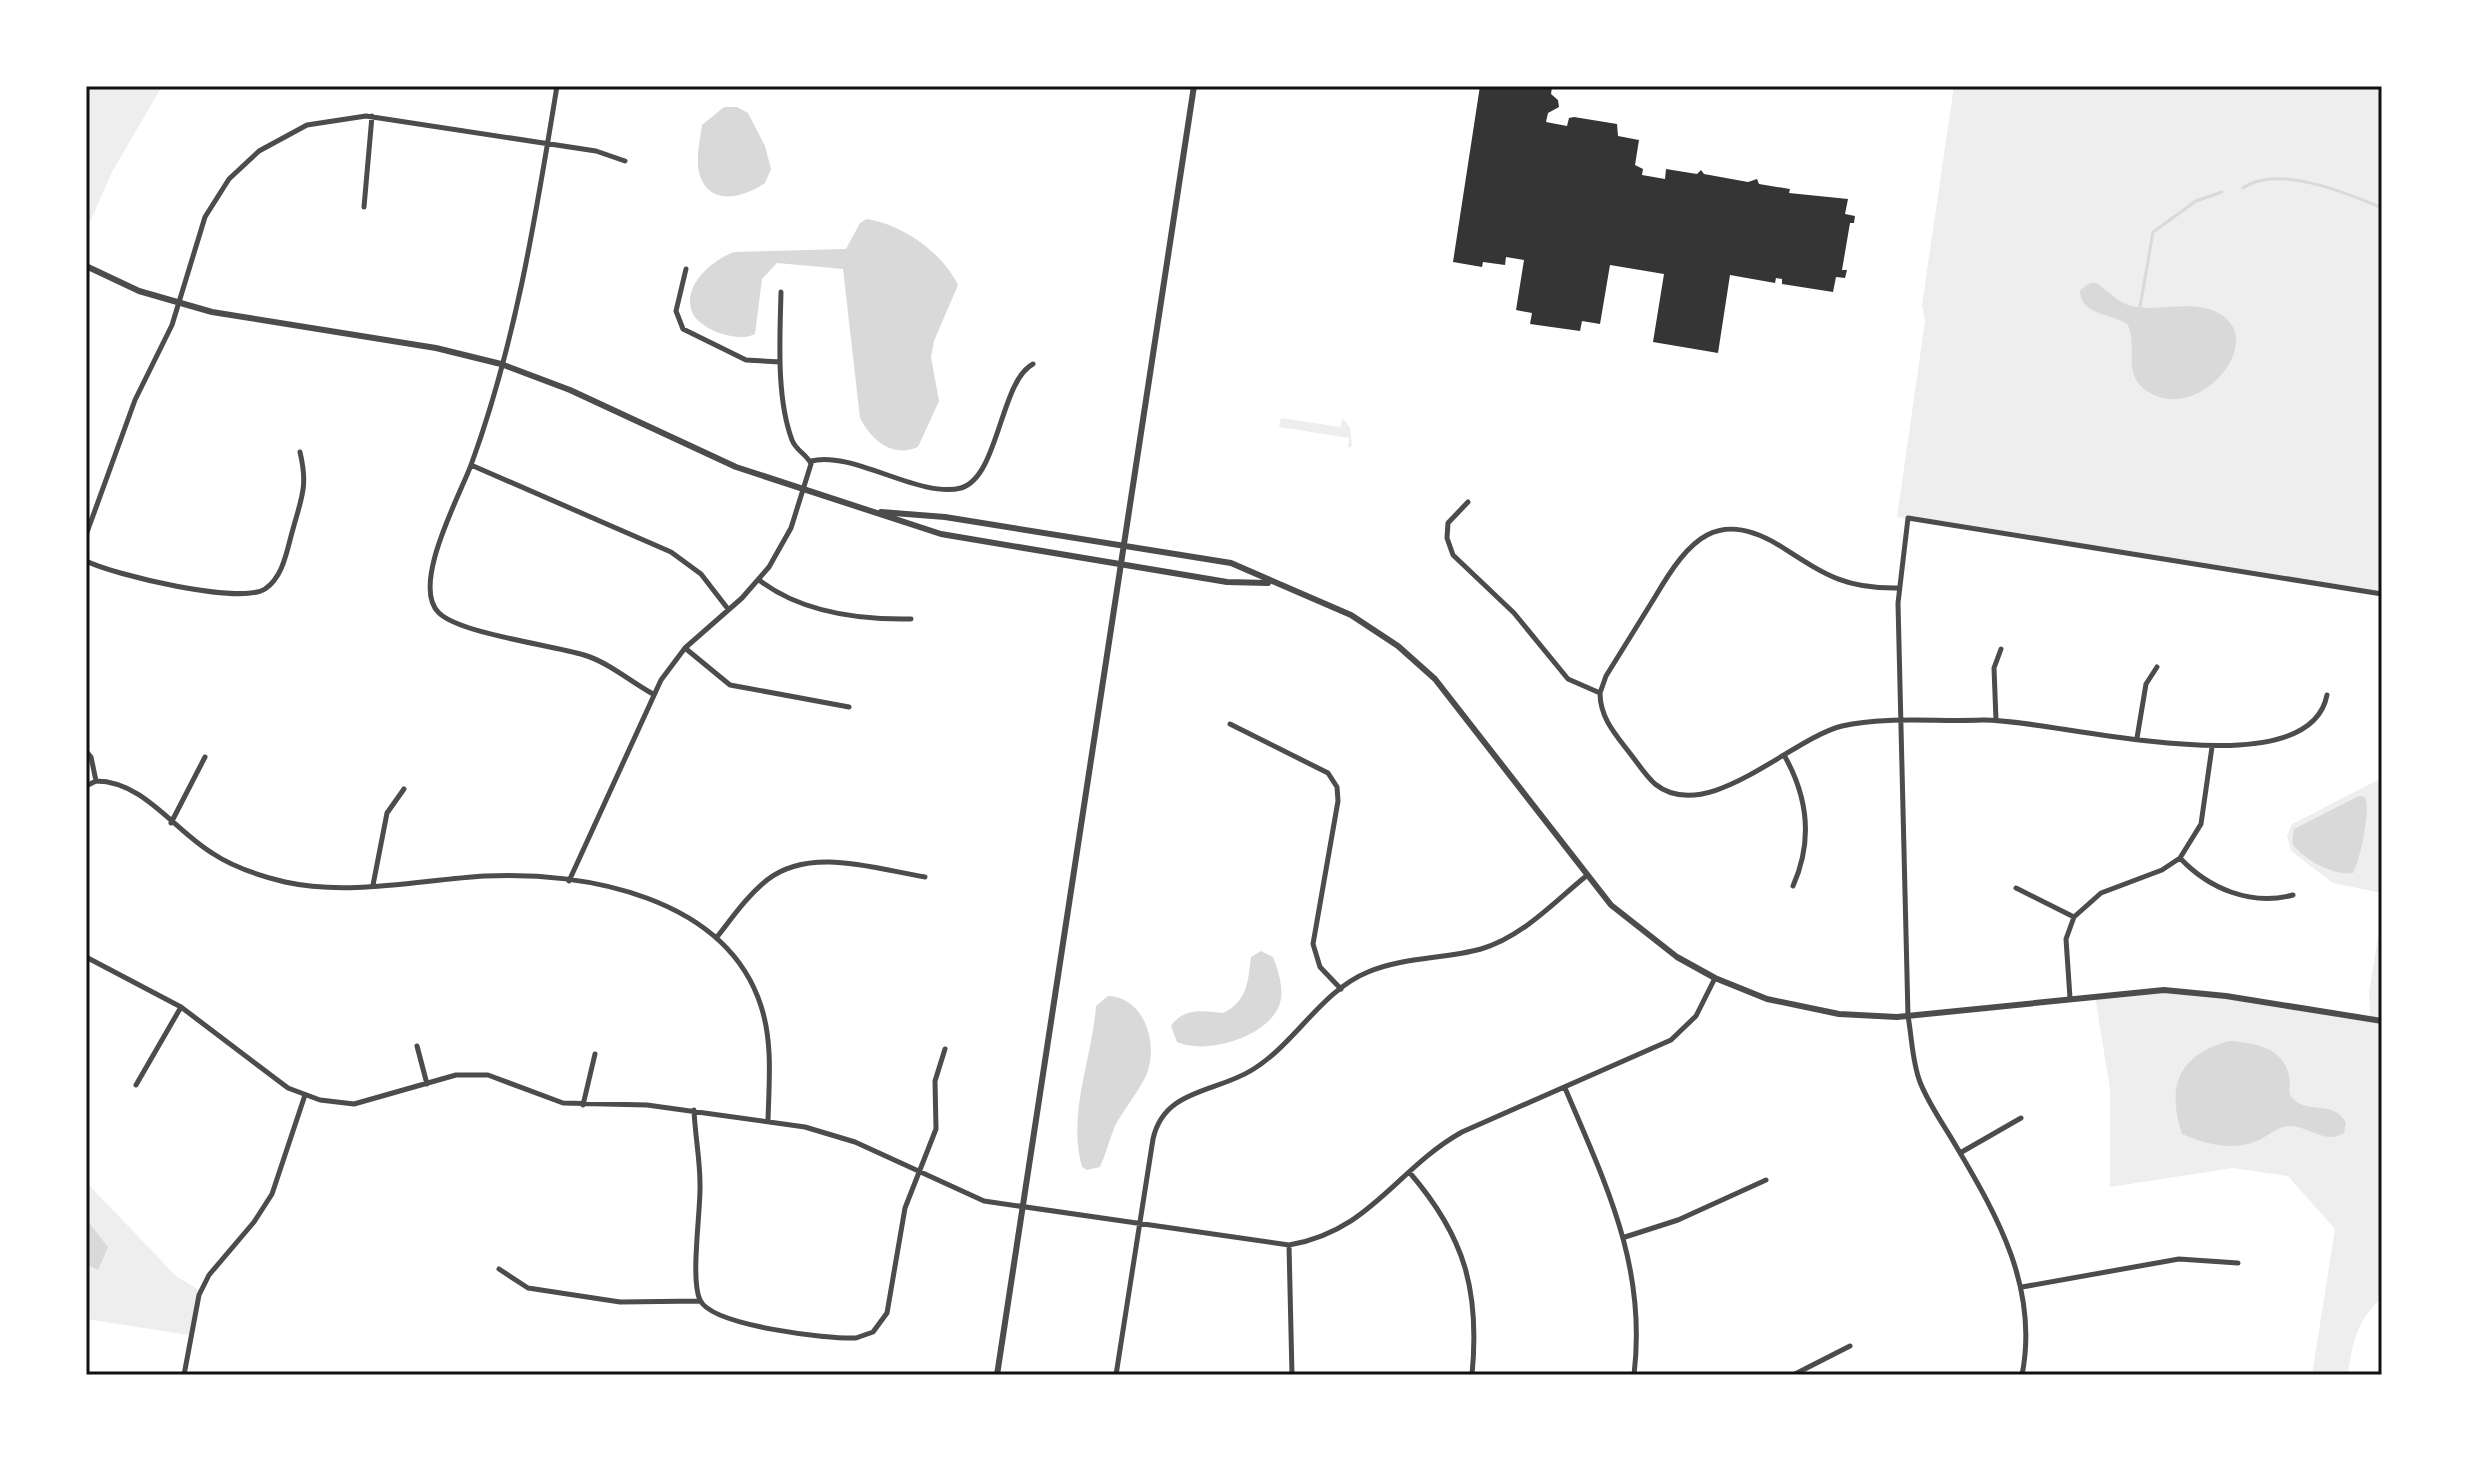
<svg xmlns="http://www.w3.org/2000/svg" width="2468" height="1461" viewBox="0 0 2468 1461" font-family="Barlow,sans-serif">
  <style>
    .green { fill: #eee }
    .water { fill: #d9d9d9 }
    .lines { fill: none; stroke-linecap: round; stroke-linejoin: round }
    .stream { stroke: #d9d9d9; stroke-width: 3 }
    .building { fill: #353535 }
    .minor { stroke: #4c4c4c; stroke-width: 5 }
    .tertiary { stroke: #4c4c4c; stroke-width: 6 }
    .neatline { fill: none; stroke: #111; stroke-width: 3 }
  </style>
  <rect width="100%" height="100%" fill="#fff"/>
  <path class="green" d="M86,86H162L112,172L86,231Z
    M1954,86H2382V594L1897,517L1925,321L1922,305Z
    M1281,418L1340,427L1343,418L1350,428L1352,446L1348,448L1349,438L1279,427Z
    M2382,778V893L2333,883L2291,851L2287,836L2292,824Z
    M2382,914V1298C2357,1319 2352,1344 2348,1375H2312L2335,1229L2288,1176L2233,1168L2110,1187V1089L2095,996L2164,990L2370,1019L2369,992Z
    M86,1182L177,1277L201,1291L189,1335L86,1319Z"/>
  <path class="water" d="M724,107H737L748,113L765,146L771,169L765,183C744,197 711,207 700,176C695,161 700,140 702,125Z
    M867,219C903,225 942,252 958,285L934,341L931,357L939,401L918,447C893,458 872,441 860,418L843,269L777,263L762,279L755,334C740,343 702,331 693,314C680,287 712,260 734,252L846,249L860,223Z
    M2090,283H2096C2108,290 2119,304 2132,306C2161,313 2197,297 2223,316C2266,346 2193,429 2143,388C2122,370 2139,344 2127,324C2110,313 2080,315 2080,290Z
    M2359,796L2365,797C2371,810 2360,860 2353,873C2334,876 2302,859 2292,843L2294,829Z
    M1261,951L1273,957C1278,970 1283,985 1281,999C1275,1035 1208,1056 1177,1042L1171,1026C1184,1007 1203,1011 1223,1013C1248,1001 1248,981 1251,957Z
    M1108,996C1146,997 1160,1048 1145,1078C1136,1095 1124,1109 1115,1126C1109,1140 1106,1154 1100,1167L1087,1170L1082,1167C1067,1113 1092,1060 1096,1006Z
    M2229,1041C2257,1043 2286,1048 2290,1081C2290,1089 2287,1093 2293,1099C2310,1115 2333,1099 2346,1123L2344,1133C2325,1145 2309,1126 2290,1126C2279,1126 2271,1134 2261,1139C2234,1152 2208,1145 2182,1134C2166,1085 2179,1055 2229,1041Z
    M86,1219L108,1247L98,1270L86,1264Z"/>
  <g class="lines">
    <path class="stream" d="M2243,188C2278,164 2347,193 2382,208
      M2140,307L2153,232L2196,201L2222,192"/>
  </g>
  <path class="building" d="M1480,86L1552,87L1551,94L1558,100L1559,107L1548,113L1546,122L1567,126L1569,118L1574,117L1617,124L1618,136L1639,140L1635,165L1643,169L1642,175L1665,179L1666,169L1697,174L1701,170L1704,174L1748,182L1757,179L1759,184L1790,189L1789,193L1848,199L1845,214L1855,216L1854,223H1850L1842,270H1847L1845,278L1836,277L1833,292L1782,284V279L1776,278L1775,283L1730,275L1718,353L1653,342L1664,274L1610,265L1600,324L1582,321L1580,331L1530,324L1532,313L1516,310L1524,260L1506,257L1505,265L1483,262L1482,267L1453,262Z"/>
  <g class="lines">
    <path class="minor" d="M557,86C536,215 516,342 471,465C460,495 410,586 439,613C461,634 552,645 584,655C608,662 631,682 653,694
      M364,207L372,116
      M686,269L676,311L683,329L746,360L780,362
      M811,461C852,450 920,499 961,488C999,477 1000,381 1033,364
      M471,465L671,552L701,574L728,609
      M1468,502L1448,523L1447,538L1453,555L1514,613L1568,679L1600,693C1600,719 1617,736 1632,756C1639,765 1646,776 1655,784C1707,826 1790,739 1842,726C1886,716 1937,722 1982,720C2051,718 2308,793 2327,695
      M86,535L135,400L172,325L205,217L229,179L259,151L307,125L366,116L596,151L625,161
      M86,561C114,575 240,605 265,589C284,576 287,549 293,529C302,496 308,486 300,452
      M759,580C802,613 859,620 911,619
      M685,648L730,685L849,707
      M1600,693L1606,676C1622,650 1639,623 1655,597C1689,539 1718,505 1785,549C1827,576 1847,589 1899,588
      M1996,720L1994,668L2001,649
      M1230,724L1328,773L1337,787L1338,801L1313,944L1320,967L1341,989
      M2137,738L2146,684L2157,667
      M86,751L91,757L96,781C143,781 174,830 212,853C233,867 260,876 285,882C349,896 420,880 485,876C585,871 726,897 761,1006C773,1043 769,1082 768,1121
      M1784,755C1808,797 1813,841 1793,886
      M86,786L96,781
      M171,823L205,757
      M2180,858C2209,889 2251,906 2293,895
      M569,881L661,680L685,648L742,598L769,567L791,528L811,464C807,454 796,451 792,440C776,397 780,337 781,292
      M373,885L387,813L404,789
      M2016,888L2074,917
      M717,937C732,918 747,896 767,880C810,846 876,869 925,877
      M86,957L181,1007L288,1088L320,1100L354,1104L456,1075H488L563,1103L647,1105L805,1127L855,1142L984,1201L1289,1245C1371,1231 1396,1169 1462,1132L1671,1040L1696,1016L1715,978
      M2070,998L2066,939L2074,917L2101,893L2162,870L2180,858L2201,824L2212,747
      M417,1046L427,1084
      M136,1085L181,1007
      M1565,1088C1606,1185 1647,1266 1634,1375
      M583,1105L595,1054
      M694,1110C695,1135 700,1159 700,1184C701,1210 690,1279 700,1300C712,1326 827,1339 856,1338L873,1332L887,1313L905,1208L936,1129L935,1081L945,1049
      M1960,1153L2021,1118
      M1410,1173C1465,1237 1480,1291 1472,1375
      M1625,1237L1678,1220L1766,1180
      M1289,1245L1292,1375
      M499,1269L528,1288L620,1302L700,1301
      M2022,1287L2179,1259L2238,1263
      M184,1375L199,1295L209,1275L254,1222L272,1194L305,1095
      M1116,1375L1153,1139C1164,1089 1215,1093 1252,1070C1295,1044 1321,991 1368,972C1403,957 1445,959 1481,949C1522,937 1553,903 1585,877
      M1793,1375L1850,1346
      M2022,1375C2039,1289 1998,1217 1956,1146C1944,1125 1929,1105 1920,1082C1912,1061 1912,1038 1908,1016L1898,603L1908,518L2382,594"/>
    <path class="tertiary" d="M86,266L139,291L212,312L436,348L501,364L570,390L736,467L941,534L1227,582L1268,583
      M881,512L945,517L1231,563L1351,615L1398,646L1435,679L1611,905L1677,957L1715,978L1767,999L1839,1014L1897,1017L2164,990L2226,996L2382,1021
      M997,1375L1194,86"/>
  </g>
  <rect width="2468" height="1461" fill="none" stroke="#ffffff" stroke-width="176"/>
  <rect x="88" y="88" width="2292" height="1285" class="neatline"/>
</svg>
